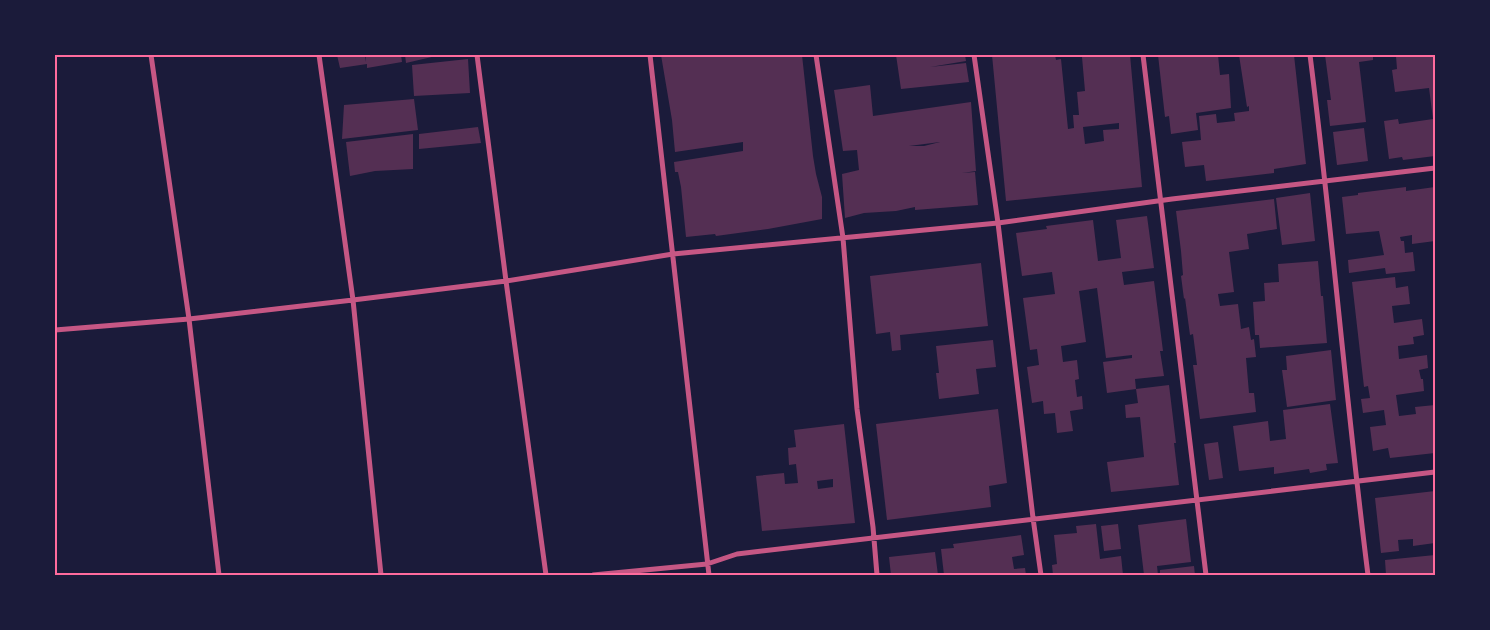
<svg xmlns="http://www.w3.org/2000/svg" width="1490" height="630" viewBox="0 0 1490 630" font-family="Roboto,sans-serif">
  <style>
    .building { fill: #542f53; fill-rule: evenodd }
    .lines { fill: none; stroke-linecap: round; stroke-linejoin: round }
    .minor { stroke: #c65784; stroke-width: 5 }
    .neatline { fill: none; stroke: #ff6b9d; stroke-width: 2 }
  </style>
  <rect width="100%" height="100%" fill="#1b1b3a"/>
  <path class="building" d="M337,55H365L366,62V55H401L402,62L367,68V64L340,68Z
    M405,55H436V56L406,63Z
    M661,55H802L813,156L816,174L822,197V219L768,229L716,236L715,234L686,237L681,187L678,172H675L674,162L743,151V142L675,152L672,120Z
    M896,55H965L966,61L930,67L966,63L969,82L901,89Z
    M992,55H1055L1056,60L1061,59L1068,129L1074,128L1073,115H1079L1077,92L1085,91L1082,57L1130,55L1142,187L1006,201ZM1119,123V129L1103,130L1104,141L1085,144L1083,127Z
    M1158,55H1218L1220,75L1229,74L1231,108L1196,113L1198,130L1171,134L1169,116L1165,117Z
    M1239,55H1294L1306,164L1274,169V173L1206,181L1204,165L1185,167L1182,142L1201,140L1199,116L1216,114L1217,123L1235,121L1234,113L1249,111V106L1247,107Z
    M1325,55H1373V60L1359,62L1366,122L1330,126L1327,100H1331Z
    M1403,55H1435V156L1403,160L1402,157L1389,159L1384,121L1398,119L1399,124L1433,119L1429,88L1395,92L1392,70L1397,69L1396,56Z
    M468,59L470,93L414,96L412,65Z
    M870,85L873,116L866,117L971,102L976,171L962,173L975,172L978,205L915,210V207L896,211L864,213L845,218L842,174L859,170L857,150L843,151L834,90ZM940,142L924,146H909Z
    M414,99L418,130L342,139L344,105Z
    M478,127L481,143L419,149V134Z
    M1364,128L1368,161L1337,165L1333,132Z
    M413,134V169L375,171L350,176L346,142Z
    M1406,187V191L1435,187V241L1412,244V235L1400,237L1401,241H1404L1405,253L1413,252L1415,271L1386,274L1385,268L1349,273L1348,260L1384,255L1379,231L1346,234L1342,197L1358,195V193Z
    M1310,193L1315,241L1282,245L1276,198Z
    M1274,199L1277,229L1247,234L1249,249L1229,252L1234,292L1218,294L1220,306L1238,304L1241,329L1249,327L1251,340L1254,339L1256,357L1246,358L1249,393H1254L1256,412L1200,419L1193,365H1197L1193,334L1190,335L1185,298L1184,299L1181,276L1183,275L1181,251L1176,211Z
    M1147,216L1154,268L1122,272L1124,285L1154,281L1163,351H1160L1164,376L1135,379L1136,389L1107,393L1103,362L1132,358V355L1106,358L1097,288L1079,291L1086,342L1061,346L1063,362L1077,360L1079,379L1075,380L1077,397L1082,396L1083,409L1070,411L1073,431L1057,433L1055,413L1044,414L1043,401L1032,403L1027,367L1039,365L1037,349L1030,350L1023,298L1055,294L1052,272L1022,276L1016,233L1047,229L1046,226L1093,220L1098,261L1121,258L1116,220Z
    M1318,261L1321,296H1323L1327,343L1260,348L1259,335H1255L1253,302L1265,301L1264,283L1279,282L1278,264Z
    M981,263L988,326L900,335L901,350L892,351L890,332L876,334L870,276Z
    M1395,277L1396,288L1408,286L1410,304L1392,306L1394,323L1422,319L1424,335L1413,337L1414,344L1398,346L1399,359L1427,355L1428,368L1419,370L1421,379H1423L1424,391L1396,395L1399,416L1416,414L1415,407L1435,405V453L1390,458L1388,448L1373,451L1370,427L1386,425L1384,410L1363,413L1361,399L1370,398L1368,386L1364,387L1352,282Z
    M993,340L996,367L976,369L979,394L939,399L936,373H939L936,346Z
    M1331,350L1336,400L1287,407L1282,370H1287L1286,356Z
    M1169,385L1176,443H1174L1179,485L1111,492L1107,462L1144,457L1140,417L1126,418L1125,405L1138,403L1136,389Z
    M1330,404L1338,463L1326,464L1327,470L1310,473L1309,469L1274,474V467L1239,471L1233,426L1268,421L1270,441L1286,439L1283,410Z
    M998,409L1007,483L989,486L991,507L887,520L876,424Z
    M844,424L855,523L762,531L756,476L784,473L785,484L798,483L796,464L789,465L788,448L796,447L794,430ZM833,479V487L818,489L817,481Z
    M1218,442L1223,478L1209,480L1204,444Z
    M1435,491V543L1413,546V539L1398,540L1399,551L1381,553L1375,498Z
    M1186,519L1191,562L1157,566L1158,575H1144L1138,525Z
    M1096,524L1100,559L1121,556L1123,575H1053L1052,565L1057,564L1054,535L1077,533L1076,526Z
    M1118,524L1121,549L1104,551L1101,526Z
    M1021,535L1024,555L1012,557L1014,569L1025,568L1026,575H944L941,549L954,548L953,544Z
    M935,552L938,575H891L889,557Z
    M1435,555V570H1433V575H1386L1385,560Z
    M1194,566L1195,575H1160V570Z"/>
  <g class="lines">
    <path class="minor" d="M151,55L189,319L219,575
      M319,55L353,300L381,575
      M477,55L506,281L546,575
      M650,55L709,575
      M816,55L843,238L857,409L873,527L877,575
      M974,55L998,223L1033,518L1041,575
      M1143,55L1206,575
      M1310,55C1332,228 1346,402 1368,575
      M55,330L189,319L353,300L506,281L673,254L998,223L1172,199L1435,168
      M593,575L707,564L737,554L1435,472"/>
  </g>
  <rect width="1490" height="630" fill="none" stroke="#1b1b3a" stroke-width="112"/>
  <rect x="56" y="56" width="1378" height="518" class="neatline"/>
</svg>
